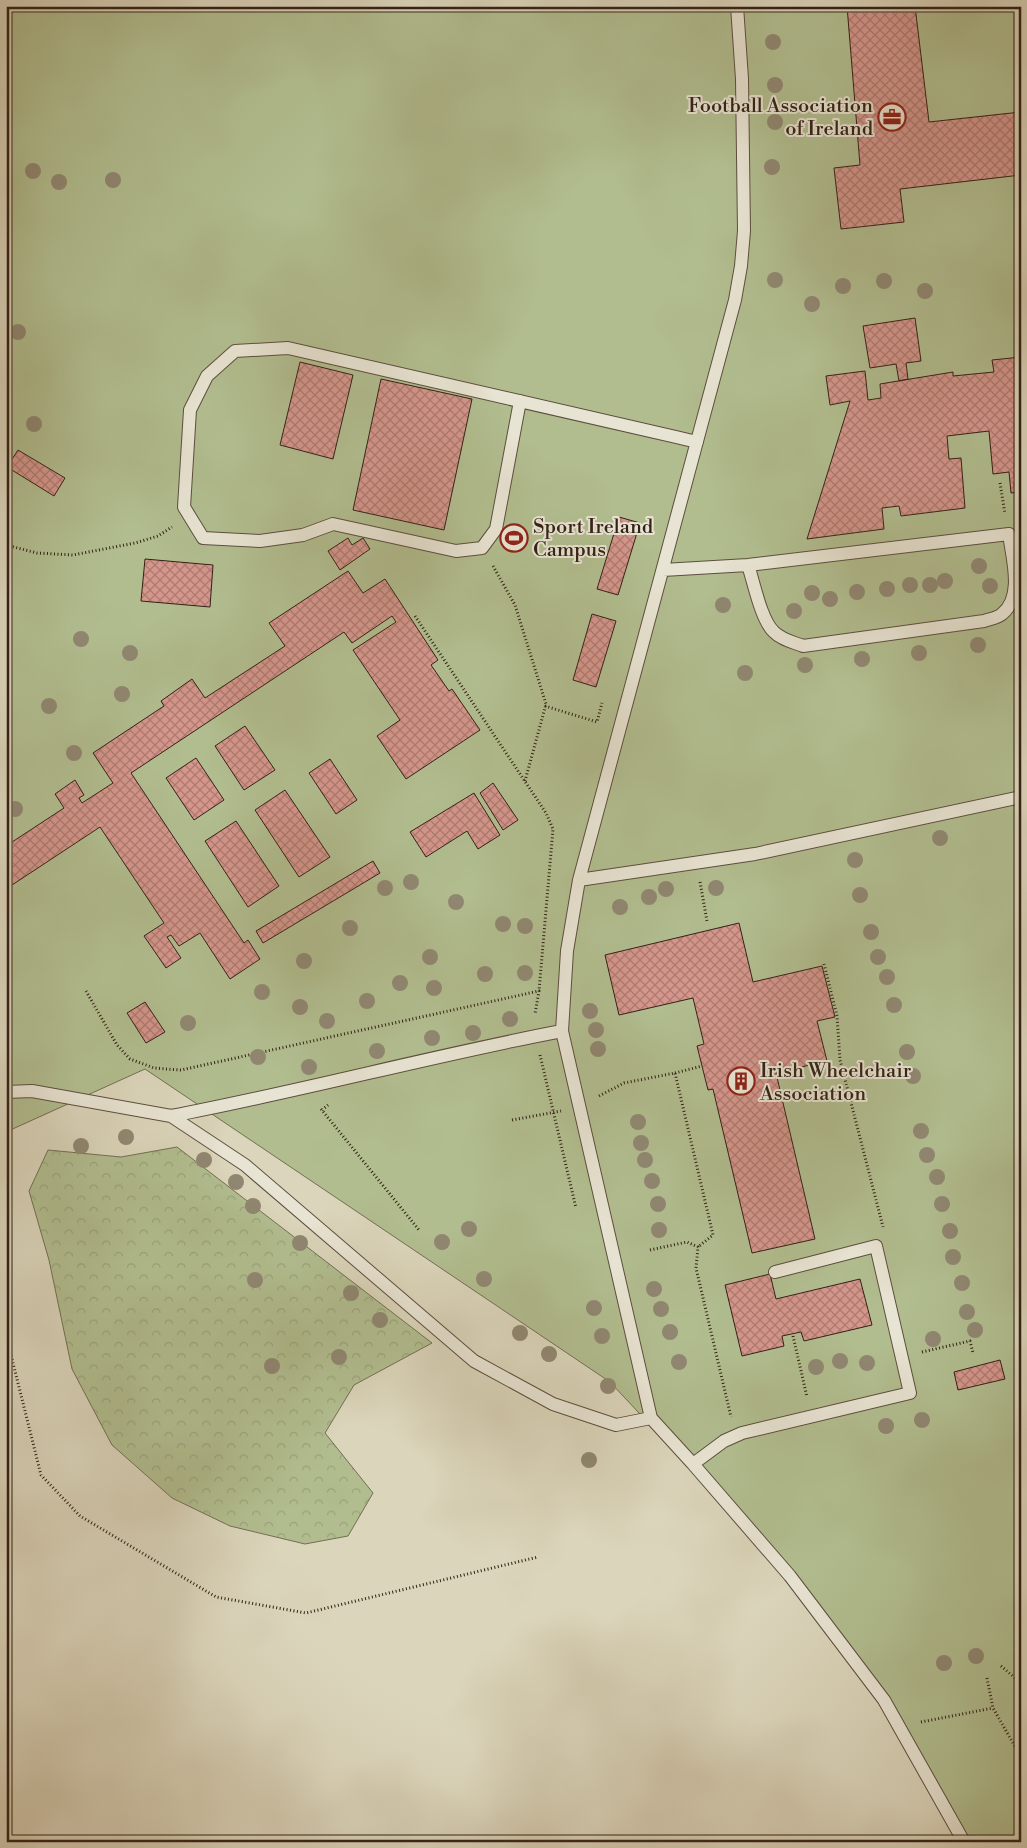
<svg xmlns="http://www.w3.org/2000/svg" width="1027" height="1848" viewBox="0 0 1027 1848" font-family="'Libre Bodoni',serif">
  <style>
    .forest { fill: url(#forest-crowns); stroke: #726f52 }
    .pitch { fill: #b1bd8f; stroke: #726f52 }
    .building { fill: url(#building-cross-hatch); stroke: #332116 }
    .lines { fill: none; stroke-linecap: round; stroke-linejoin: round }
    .lane-casing { stroke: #5d4e3f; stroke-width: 14 }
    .path { stroke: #332116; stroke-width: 3; stroke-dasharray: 1 2.5; stroke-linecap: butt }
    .lane { stroke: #e8e4d3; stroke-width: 12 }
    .tree { fill: #908771 }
    .labels { text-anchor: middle; stroke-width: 4; stroke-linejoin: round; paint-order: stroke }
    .poi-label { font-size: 20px; fill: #332116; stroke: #e8e4d3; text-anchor: start }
  </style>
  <defs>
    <pattern id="forest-crowns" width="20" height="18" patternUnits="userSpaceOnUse" patternTransform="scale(1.25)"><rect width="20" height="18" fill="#b1bd8f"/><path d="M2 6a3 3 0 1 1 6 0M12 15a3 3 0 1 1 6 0" fill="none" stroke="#99a27b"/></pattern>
    <pattern id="building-cross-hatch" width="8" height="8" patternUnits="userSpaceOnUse" patternTransform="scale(1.25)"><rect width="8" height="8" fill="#d5968c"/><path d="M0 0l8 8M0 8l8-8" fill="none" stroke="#ad7a71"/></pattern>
  </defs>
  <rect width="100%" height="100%" fill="#dbd5bb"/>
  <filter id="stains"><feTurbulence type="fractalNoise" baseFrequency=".004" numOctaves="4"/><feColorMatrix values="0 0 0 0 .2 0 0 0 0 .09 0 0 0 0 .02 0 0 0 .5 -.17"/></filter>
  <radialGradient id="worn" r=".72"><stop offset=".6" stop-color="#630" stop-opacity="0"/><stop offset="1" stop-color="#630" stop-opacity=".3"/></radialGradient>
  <path class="forest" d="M177,1147L432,1343L354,1385L325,1433L373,1493L348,1536L305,1544L230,1526L172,1498L112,1445L72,1369L49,1260L29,1191L48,1150L121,1157Z"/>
  <path class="pitch" d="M6,6H1021V1842H958L913,1749L755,1537L610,1382L145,1069L6,1132Z"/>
  <path class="building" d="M847,6H915L929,122L1021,112V175L900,189L904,222L841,229L834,168L860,165Z
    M915,318L921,361L906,363L908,379L899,381L896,364L870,368L863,326Z
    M1021,357V492L1011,493L1009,472L993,474L989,431L947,436L949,459L961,458L965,508L901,516L899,506L882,508L884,529L807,539L850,401L830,405L826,376L865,371L868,400L881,398L880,384L953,372V376L994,372L992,360Z
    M300,362L353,375L333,459L280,445Z
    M381,379L472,399L444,530L353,510Z
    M18,450L65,478L54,496L7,467Z
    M619,517L640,523L618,595L597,589Z
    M348,538L352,545L363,538L370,549L340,570L328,551Z
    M145,559L213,565L210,607L141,601Z
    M348,571L363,593L385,579L438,660L431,665L449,691L452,689L480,730L406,779L377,736L400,720L353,650L396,622L392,616L352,643L344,632L131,773L244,943L248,940L260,959L230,979L200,933L179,946L171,935L167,937L181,958L166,968L144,936L164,923L100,827L6,889V846L64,808L55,794L75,780L84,795L79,798L82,803L113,783L93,753L164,706L161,701L192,679L205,698L285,646L269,623Z
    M592,614L616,621L596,687L573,680Z
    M245,726L275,770L244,790L215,746Z
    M196,758L224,800L194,820L166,778Z
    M330,759L357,800L336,814L309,773Z
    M493,783L518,820L503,830L480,793Z
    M285,790L330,857L299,877L255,810Z
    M474,793L500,835L478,849L467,831L426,857L410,832Z
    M236,821L279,886L248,907L205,841Z
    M373,861L380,873L263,943L256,931Z
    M739,923L753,982L822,966L835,1017L817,1021L827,1061L776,1073L815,1239L752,1253L713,1089L708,1090L697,1046L704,1044L693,998L619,1015L605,955Z
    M145,1002L165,1032L146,1043L127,1013Z
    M770,1274L776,1299L860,1279L872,1325L804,1341L801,1332L782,1336L784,1346L742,1356L725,1285Z
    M1000,1360L1005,1379L958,1390L954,1372Z"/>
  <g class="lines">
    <g class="lane-casing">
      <path id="lane" d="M737,6L742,79L744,231L741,266L735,300L579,880L567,951L562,1031L651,1418L693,1464L790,1576L884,1700L964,1842
        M520,401L496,529L482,548L456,551L333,524L303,535L260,541L203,538L184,507L190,410L207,376L235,351L288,348L676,437L697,442
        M663,570L748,565L1009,534C1012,558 1024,596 1002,614C998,618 989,619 984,621L803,646C793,642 782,640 774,632C761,620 754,583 748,565
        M579,880L755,854L1021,797
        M6,1092L32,1091L171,1116L245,1165L474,1361L553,1404L616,1425L651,1418
        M171,1116C302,1091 431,1056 562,1031
        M693,1464L724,1441L742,1433L910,1393L876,1246L775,1272"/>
    </g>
    <path class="path" d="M1000,483L1005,514
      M6,545L37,553L73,555L135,543L158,536L172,527
      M493,566L515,605L546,704L525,781
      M415,616L546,813L553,829L539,991
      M545,706L597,722L602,703
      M700,882L707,921
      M824,964L837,1016L840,1060L883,1227
      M86,991L117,1045L130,1059L154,1068L181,1070L539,991L535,1014
      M540,1055L576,1208
      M675,1073L702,1066
      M599,1096L624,1083L675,1073L713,1235L698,1247
      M321,1109L419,1230
      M322,1110L328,1105
      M512,1120L561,1111
      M650,1250L687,1242L698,1247L696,1268L731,1417
      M793,1336L807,1397
      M6,1347L10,1351L41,1475L80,1516L216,1597L306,1613L538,1557
      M922,1352L970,1341L973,1353
      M1001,1666L1021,1683
      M987,1678L993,1708L1021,1757
      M921,1722L993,1708"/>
    <use href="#lane" class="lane"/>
  </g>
  <g class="tree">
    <circle cx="773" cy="42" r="8"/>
    <circle cx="775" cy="85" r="8"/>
    <circle cx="775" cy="122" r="8"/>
    <circle cx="772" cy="167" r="8"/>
    <circle cx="33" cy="171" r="8"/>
    <circle cx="113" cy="180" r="8"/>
    <circle cx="59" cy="182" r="8"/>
    <circle cx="775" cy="280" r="8"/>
    <circle cx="884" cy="281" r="8"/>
    <circle cx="843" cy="286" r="8"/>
    <circle cx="925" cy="291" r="8"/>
    <circle cx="812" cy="304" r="8"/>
    <circle cx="18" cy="332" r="8"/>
    <circle cx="34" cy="424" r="8"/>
    <circle cx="979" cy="566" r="8"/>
    <circle cx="945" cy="581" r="8"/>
    <circle cx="910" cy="585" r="8"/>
    <circle cx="930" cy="585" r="8"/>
    <circle cx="990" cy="586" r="8"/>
    <circle cx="887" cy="589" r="8"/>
    <circle cx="857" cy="592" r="8"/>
    <circle cx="812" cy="593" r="8"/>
    <circle cx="830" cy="599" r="8"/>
    <circle cx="723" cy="605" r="8"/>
    <circle cx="794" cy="611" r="8"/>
    <circle cx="81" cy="639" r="8"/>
    <circle cx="978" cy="645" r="8"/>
    <circle cx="130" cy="653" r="8"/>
    <circle cx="919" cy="653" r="8"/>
    <circle cx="862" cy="659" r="8"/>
    <circle cx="805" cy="665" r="8"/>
    <circle cx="745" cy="673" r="8"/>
    <circle cx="122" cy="694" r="8"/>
    <circle cx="49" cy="706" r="8"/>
    <circle cx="74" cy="753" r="8"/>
    <circle cx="15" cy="809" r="8"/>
    <circle cx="940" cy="838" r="8"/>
    <circle cx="855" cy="860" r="8"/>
    <circle cx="411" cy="882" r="8"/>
    <circle cx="385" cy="888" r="8"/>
    <circle cx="716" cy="888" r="8"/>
    <circle cx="666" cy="889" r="8"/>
    <circle cx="860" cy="895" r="8"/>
    <circle cx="649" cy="897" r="8"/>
    <circle cx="456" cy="902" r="8"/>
    <circle cx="620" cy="907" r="8"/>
    <circle cx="503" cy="924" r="8"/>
    <circle cx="525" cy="926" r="8"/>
    <circle cx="350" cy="928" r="8"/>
    <circle cx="871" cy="932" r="8"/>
    <circle cx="430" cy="957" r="8"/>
    <circle cx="878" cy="957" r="8"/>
    <circle cx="304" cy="961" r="8"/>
    <circle cx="525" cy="973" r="8"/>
    <circle cx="485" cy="974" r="8"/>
    <circle cx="887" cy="977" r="8"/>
    <circle cx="400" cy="983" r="8"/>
    <circle cx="434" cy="988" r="8"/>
    <circle cx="262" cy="992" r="8"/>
    <circle cx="367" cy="1001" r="8"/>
    <circle cx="894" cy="1005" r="8"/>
    <circle cx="300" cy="1007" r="8"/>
    <circle cx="590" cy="1011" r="8"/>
    <circle cx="510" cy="1019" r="8"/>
    <circle cx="327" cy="1021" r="8"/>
    <circle cx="188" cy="1023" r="8"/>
    <circle cx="596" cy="1030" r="8"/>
    <circle cx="473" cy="1033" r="8"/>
    <circle cx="432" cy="1038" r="8"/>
    <circle cx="598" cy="1049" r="8"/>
    <circle cx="377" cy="1051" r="8"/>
    <circle cx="907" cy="1052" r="8"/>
    <circle cx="258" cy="1057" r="8"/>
    <circle cx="309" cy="1067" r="8"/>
    <circle cx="913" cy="1076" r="8"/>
    <circle cx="638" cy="1122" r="8"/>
    <circle cx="921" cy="1131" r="8"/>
    <circle cx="126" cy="1137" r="8"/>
    <circle cx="641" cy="1143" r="8"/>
    <circle cx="81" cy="1146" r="8"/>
    <circle cx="927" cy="1155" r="8"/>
    <circle cx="204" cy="1160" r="8"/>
    <circle cx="645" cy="1160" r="8"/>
    <circle cx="937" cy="1177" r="8"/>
    <circle cx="652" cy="1181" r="8"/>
    <circle cx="236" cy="1182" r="8"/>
    <circle cx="658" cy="1204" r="8"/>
    <circle cx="942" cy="1204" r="8"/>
    <circle cx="253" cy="1206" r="8"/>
    <circle cx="469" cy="1229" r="8"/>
    <circle cx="659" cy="1230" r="8"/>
    <circle cx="950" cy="1231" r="8"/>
    <circle cx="442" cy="1242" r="8"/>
    <circle cx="300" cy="1243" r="8"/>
    <circle cx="953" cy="1257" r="8"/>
    <circle cx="484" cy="1279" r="8"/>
    <circle cx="255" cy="1280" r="8"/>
    <circle cx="962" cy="1283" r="8"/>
    <circle cx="654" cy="1289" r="8"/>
    <circle cx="351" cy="1293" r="8"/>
    <circle cx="594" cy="1308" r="8"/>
    <circle cx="661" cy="1309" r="8"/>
    <circle cx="967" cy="1312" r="8"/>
    <circle cx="380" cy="1320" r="8"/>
    <circle cx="975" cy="1330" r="8"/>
    <circle cx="670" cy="1332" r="8"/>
    <circle cx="520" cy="1333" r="8"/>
    <circle cx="602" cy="1336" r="8"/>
    <circle cx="933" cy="1339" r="8"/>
    <circle cx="549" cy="1354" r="8"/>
    <circle cx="339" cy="1357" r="8"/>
    <circle cx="840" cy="1361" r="8"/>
    <circle cx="679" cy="1362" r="8"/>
    <circle cx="867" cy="1363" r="8"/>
    <circle cx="272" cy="1366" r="8"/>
    <circle cx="816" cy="1367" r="8"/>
    <circle cx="608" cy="1386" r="8"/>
    <circle cx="922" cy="1420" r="8"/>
    <circle cx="886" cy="1426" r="8"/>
    <circle cx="589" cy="1460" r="8"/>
    <circle cx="976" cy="1656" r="8"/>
    <circle cx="944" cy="1663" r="8"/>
  </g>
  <defs>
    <g id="office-ring" transform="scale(1.4375)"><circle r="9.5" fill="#e8e4d3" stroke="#8f2418" stroke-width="1.5"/><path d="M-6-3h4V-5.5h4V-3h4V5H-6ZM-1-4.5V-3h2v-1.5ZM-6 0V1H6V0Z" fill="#8f2418"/></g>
    <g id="stadium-ring" transform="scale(1.4375)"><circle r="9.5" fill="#e8e4d3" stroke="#8f2418" stroke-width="1.5"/><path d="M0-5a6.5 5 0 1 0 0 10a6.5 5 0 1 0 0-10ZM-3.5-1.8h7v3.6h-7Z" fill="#8f2418"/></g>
    <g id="building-ring" transform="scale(1.4375)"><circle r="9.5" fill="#e8e4d3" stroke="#8f2418" stroke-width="1.5"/><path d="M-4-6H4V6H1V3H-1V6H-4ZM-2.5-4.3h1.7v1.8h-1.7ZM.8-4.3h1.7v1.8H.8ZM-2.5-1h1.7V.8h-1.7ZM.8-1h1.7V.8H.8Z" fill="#8f2418"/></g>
  </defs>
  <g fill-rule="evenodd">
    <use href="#office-ring" x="892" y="117"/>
    <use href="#stadium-ring" x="514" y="538"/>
    <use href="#building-ring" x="741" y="1081"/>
  </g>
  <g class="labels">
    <g class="poi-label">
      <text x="873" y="112" text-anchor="end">Football Association<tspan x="873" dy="23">of Ireland</tspan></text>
      <text x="533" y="533">Sport Ireland<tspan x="533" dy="23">Campus</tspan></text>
      <text x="760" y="1077">Irish Wheelchair<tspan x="760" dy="23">Association</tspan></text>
    </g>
  </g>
  <rect width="1027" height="1848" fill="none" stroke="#dbd5bb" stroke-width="25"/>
  <rect x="8" y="8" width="1012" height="1833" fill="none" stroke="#332116" stroke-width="2.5"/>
  <rect x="12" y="12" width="1002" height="1823" fill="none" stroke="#332116"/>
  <rect width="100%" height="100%" filter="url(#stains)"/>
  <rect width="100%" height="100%" fill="url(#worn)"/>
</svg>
